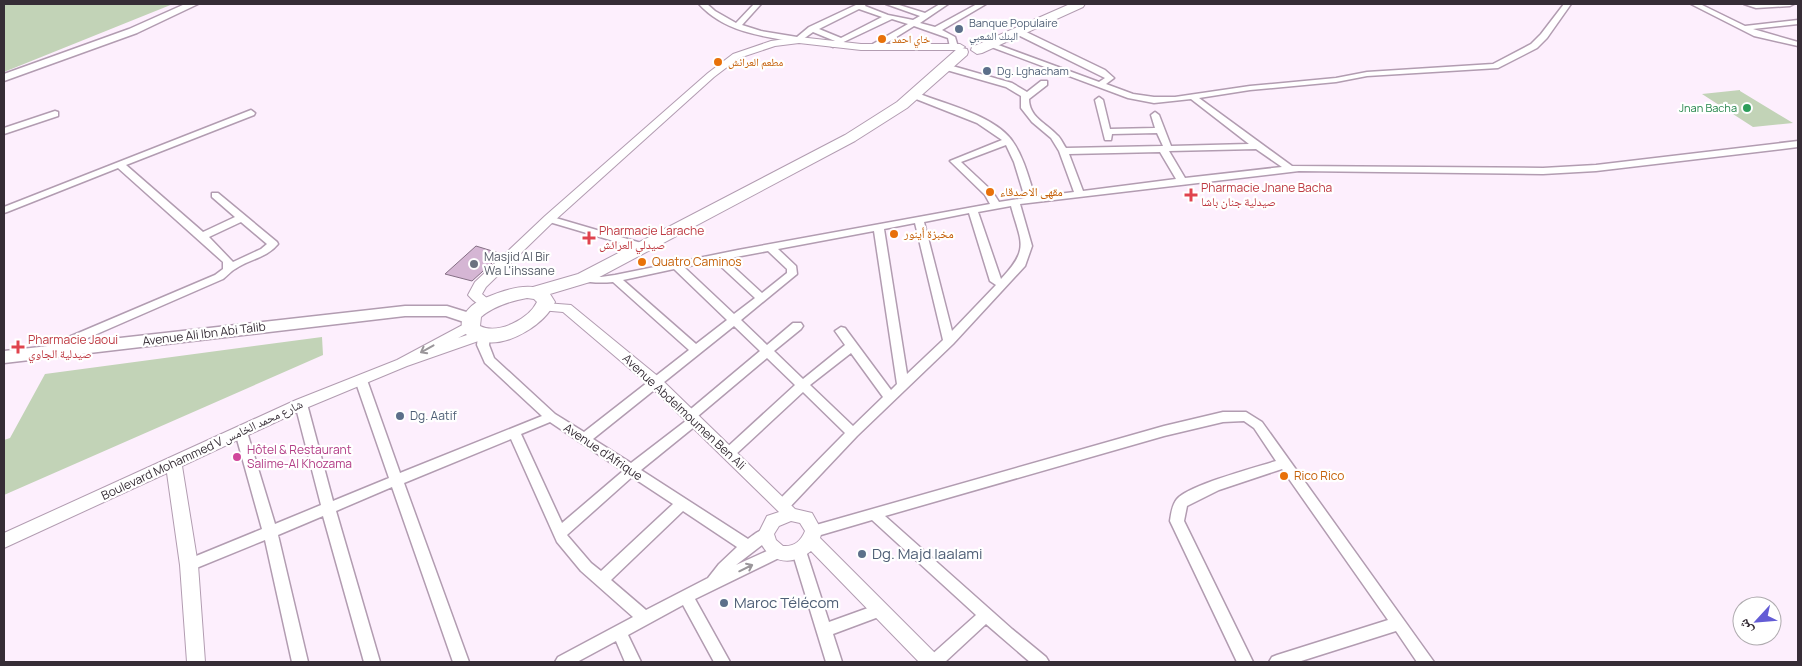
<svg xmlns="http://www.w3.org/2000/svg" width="1802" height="666" viewBox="0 0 1802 666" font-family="Manrope,'Noto Naskh Arabic',sans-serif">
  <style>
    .green { fill: #c2d3b7 }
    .building { fill: #d5b6d4; stroke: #857085 }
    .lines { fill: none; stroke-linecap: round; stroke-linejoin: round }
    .minor-casing { stroke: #b29cb1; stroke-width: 3 }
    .tertiary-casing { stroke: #b29cb1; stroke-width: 2 }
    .secondary-casing { stroke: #b29cb1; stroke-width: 3 }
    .trunk-casing { stroke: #b29cb1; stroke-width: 2 }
    .minor { fill: #fff; fill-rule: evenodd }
    .tertiary { fill: #fff; fill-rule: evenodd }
    .secondary { fill: #fff; fill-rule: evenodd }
    .trunk { fill: #fff; fill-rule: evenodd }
    .oneway { stroke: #9a969a }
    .service-dot { fill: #5c6f8a; stroke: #fff; stroke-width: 2 }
    .food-dot { fill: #e8710a; stroke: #fff; stroke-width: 2 }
    .leisure-dot { fill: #2e9e5b; stroke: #fff; stroke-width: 2 }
    .health-dot { fill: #e0444e; stroke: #fff; stroke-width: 2 }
    .worship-dot { fill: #6b7280; stroke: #fff; stroke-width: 2 }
    .hotel-dot { fill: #d1479c; stroke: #fff; stroke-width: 2 }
    .labels { text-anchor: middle; stroke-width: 4.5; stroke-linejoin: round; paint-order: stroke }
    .far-service-label { font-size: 11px; fill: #4e5e75; stroke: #fff; text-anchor: start }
    .far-food-label { font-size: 11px; fill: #c56008; stroke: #fff; text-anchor: start }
    .far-leisure-label { font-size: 11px; fill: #27864d; stroke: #fff; text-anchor: end }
    .health-label { font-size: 12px; fill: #be3a42; stroke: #fff; text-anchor: start }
    .food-label { font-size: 12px; fill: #c56008; stroke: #fff; text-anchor: start }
    .worship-label { font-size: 12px; fill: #5b616d; stroke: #fff; text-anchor: start }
    .street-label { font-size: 12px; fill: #362d36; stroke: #fff }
    .service-label { font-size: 12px; fill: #4e5e75; stroke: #fff; text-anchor: start }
    .hotel-label { font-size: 12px; fill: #b23c85; stroke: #fff; text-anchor: start }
    .near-service-label { font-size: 15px; fill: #4e5e75; stroke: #fff; text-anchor: start }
  </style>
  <rect width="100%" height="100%" fill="#fdeffd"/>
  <path class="green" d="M4,4H173L4,72Z
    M1740,90V91L1793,123L1753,127L1702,94Z
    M322,337L323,355L4,495V440L10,438L45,374Z"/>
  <path class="building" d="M476,246L502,254L472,281L445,274Z"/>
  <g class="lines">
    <g class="minor-casing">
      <path id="minor" d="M699,4H707L715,11L736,23L754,4H761L742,25L761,31L797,37L809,27L858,4H866L865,6L888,15L913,20L920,16L886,4H896L925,13L940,4H948L920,23L935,27L977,4H986L942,30L955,37L958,47L954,49L950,47L948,38L914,26L877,49H871V45L908,24L892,19L833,47L829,45L835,41L813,32L799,42C764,37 724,32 699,4ZM859,9L882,17L841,38L819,29Z
        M1564,4H1571L1547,38L1537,48L1498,68L1367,76L1336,82L1250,90L1199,98L1292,166L1543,168L1596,165L1798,141V147L1596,171L1543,174L1299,171L1020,204L1032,246L1025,266L953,344L857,436L788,509L783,510L778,509L776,505L778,501L845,433L803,392L734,456L729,458L724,456L723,453L724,450L795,385L767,358L698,416L701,420L699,423L641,470L748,539C755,534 762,527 771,530L773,534L771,538L736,565L778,546L783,548L785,552L783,556L695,599L730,662H714L683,605L628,635L641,662H625L616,641L577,662H555L558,657L633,617L581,571L557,542L511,439L404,483L469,662H453L392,487L336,511L380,662H364L323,516L278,535L308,662H292L265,540L189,571L184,569L182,565L184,561L262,529L235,432L237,429H245L247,432L275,524L321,505L295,404L297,401H305L307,404L333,501L389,478L355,380L357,377H365L367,380L400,473L542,416L485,363L477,345L478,336L484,332L490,336L489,345L494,358L555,414L584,432L689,350L613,282C602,283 591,283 580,280L579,278L580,276L601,277L615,275L738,250L990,204L985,195L950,161L1002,140L977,123L911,97V93H917C945,104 996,116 1013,142C1024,158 1029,179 1035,197L1074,192L1059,151L1051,138L1032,122L1021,108V96L1006,87L943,69V65H949L1012,83L1027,92L1041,81H1047V85L1029,99C1029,117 1046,123 1057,135C1061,138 1063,144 1066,148L1163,146L1157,133L1112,134L1111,140H1105L1095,100L1099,97L1103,100L1110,129L1155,128L1151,115L1155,112L1159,115L1171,146L1249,144L1191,99L1154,103L1128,98L986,45L993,43L1099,82L1105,78L1014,33V29H1020L1105,70L1114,78L1106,84L1133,94L1154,97H1175L1250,86L1336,78L1367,72L1493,64L1531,44L1541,34ZM1006,145L1014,162L1025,198L999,202L992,191L961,162ZM1256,149L1282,167L1185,178L1169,151ZM1160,152L1176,179L1083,191L1069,154ZM1011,206C1021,243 1030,248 1001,279L978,212ZM969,213L990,281L996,285L952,331L924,222ZM915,223L943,340L907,374L884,229ZM874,231L897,384L891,390L845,328L841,327L835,331L845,345L803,379L774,351L801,329L803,326L801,323H793L767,345L741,320L797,274L796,266L778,249ZM768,251L787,269V273L762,293L725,259ZM715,261L755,298L734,314L684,267ZM674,269L727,320L696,344L623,280ZM734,326L760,351L686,413L684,416L687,420L631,463L593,439ZM851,353L883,397L853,426L810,385ZM550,422L623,471L562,523L521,434ZM632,477L673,504L601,571L591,563L567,535ZM683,511L737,547L719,564L708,578L646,610L611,580Z
        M1691,4H1700L1745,26L1798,20V24L1753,29L1798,42V46L1754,36Z
        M1744,4H1794L1790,6L1756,8Z
        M251,110L255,113L254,115L126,165L203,232L235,217L212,197V193H218L277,242L278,244C267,258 249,259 235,269C231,271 227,276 223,279L51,354H43L41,351L43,348L215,275L223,269V262L118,168L7,212L4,213V207ZM241,222L267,244L261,249L233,262L209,237Z
        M55,111L58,112V116L4,134V128Z
        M549,216L648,245L649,247L644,250L546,221L544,219L546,217Z
        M1223,412H1246L1262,422L1434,662H1417L1396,631L1298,662H1269L1272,657L1277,655L1388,620L1282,469L1219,490L1187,506L1184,521L1253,662H1237L1170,521C1171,514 1172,505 1177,499C1189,485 1257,467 1276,461L1254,428L1244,421L1223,422L1164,436L885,516L1012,629L1046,657L1049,662H1030L986,624L945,662H926L929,657L976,615L872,520L814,537L809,535L807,531L809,527L1164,426Z
        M799,545L804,547L806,551L829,622L879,604L884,605L886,610L884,615L833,634L842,662H826L792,551L794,547Z"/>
    </g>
    <g class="tertiary-casing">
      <path id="tertiary" d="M799,37L861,44H960L965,47L960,50H861L799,43L775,46L739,58L714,77L553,222L486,287L482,294L494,304L492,307C483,309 474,302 468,295L475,282L545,216L708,73L733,54L771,41Z
        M545,303L571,305L660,378L795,509L812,513L822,531L820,538L938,656L940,662H919L811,551C789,569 764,561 758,534L767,516L779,512L777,510L650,386L563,312L540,310L538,307L540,304ZM791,521L800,523L805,531C801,541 794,547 783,546L776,540L774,534L779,526Z
        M470,321L475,323L477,326L475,329L458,338L482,330L487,332L489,335L487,338L407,366L306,408L182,466L198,565L205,662H187L180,565L167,473L4,548V533L296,400L397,360Z"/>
    </g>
    <g class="secondary-casing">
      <path id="secondary" d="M185,4H198L137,33L4,81V74L129,29Z
        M405,306H447L476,315L478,319L476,323L470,324L446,316H405L4,363V351Z"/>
    </g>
    <g class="trunk-casing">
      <path id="trunk" d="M1070,4H1085L1083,7L982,53L977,54L971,50L972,47Z
        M962,48L967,49L968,52L967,55L907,108L855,141L590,282L550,294L555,302C545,324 510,346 485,342C450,337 458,309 485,298C499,292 518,285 533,287L578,274L845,135L897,102L957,49ZM527,298L534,299L537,302C529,319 498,335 480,326L481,317C494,306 511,301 527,298Z"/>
    </g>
    <use href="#minor" class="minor"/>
    <use href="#tertiary" class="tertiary"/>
    <use href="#secondary" class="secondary"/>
    <use href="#trunk" class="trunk"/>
  </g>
  <defs><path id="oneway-shaft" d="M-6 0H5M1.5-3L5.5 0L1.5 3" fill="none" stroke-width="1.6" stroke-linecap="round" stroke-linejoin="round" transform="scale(1.25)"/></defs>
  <g class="oneway">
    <use href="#oneway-shaft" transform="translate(427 349) rotate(151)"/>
    <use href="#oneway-shaft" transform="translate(746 568) rotate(-26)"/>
  </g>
  <g class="service-dot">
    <circle cx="959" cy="29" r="5"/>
    <circle cx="987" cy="71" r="5"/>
    <circle cx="400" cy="416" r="5"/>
    <circle cx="862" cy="554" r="5"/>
    <circle cx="724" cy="603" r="5"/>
  </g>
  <g class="food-dot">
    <circle cx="882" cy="39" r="5"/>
    <circle cx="718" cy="62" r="5"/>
    <circle cx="990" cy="192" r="5"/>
    <circle cx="894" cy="234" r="5"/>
    <circle cx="642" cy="262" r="5"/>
    <circle cx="1284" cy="476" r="5"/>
  </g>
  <circle class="leisure-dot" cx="1747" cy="108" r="5"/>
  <g class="health-dot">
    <path d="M1188.5 187.5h5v5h5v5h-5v5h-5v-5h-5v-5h5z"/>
    <path d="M586.5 230.5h5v5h5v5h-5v5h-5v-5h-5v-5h5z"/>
    <path d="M15.5 339.5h5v5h5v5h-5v5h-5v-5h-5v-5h5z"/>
  </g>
  <circle class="worship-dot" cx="474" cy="264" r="5"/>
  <circle class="hotel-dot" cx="237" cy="457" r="5"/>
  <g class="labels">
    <g class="far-service-label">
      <text x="969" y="27">Banque Populaire<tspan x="969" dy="13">البنك الشعبي</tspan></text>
      <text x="997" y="75">Dg. Lghacham</text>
    </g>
    <g class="far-food-label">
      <text x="892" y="43">خاي احمد</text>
      <text x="728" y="66">مطعم العرائش</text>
    </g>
    <g class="far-leisure-label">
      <text x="1737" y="112">Jnan Bacha</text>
    </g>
    <g class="health-label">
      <text x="1201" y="192">Pharmacie Jnane Bacha<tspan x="1201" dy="14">صيدلية جنان باشا</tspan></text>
      <text x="599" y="235">Pharmacie Larache<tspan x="599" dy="14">صيدلي العرائش</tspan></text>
      <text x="28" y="344">Pharmacie Jaoui<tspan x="28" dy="14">صيدلية الجاوي</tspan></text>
    </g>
    <g class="food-label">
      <text x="1000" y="196">مقهى الاصدقاء</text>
      <text x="904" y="238">مخبزة أينور</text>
      <text x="652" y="266">Quatro Caminos</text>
      <text x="1294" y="480">Rico Rico</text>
    </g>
    <g class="worship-label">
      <text x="484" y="261">Masjid Al Bir<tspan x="484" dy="14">Wa L'ihssane</tspan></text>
    </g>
    <g class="street-label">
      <text transform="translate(204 334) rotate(-7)" y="4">Avenue Ali Ibn Abi Talib</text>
      <text transform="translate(684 412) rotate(43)" y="4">Avenue Abdelmoumen Ben Ali</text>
      <text transform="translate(202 450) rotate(-25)" y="4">Boulevard Mohammed V شارع محمد الخامس</text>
      <text transform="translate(603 452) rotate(34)" y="4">Avenue d'Afrique</text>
    </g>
    <g class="service-label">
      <text x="410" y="420">Dg. Aatif</text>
    </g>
    <g class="hotel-label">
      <text x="247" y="454">Hôtel &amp; Restaurant<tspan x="247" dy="14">Salime-Al Khozama</tspan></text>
    </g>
    <g class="near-service-label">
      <text x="872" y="559">Dg. Majd laalami</text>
      <text x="734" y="608">Maroc Télécom</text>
    </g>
  </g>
  <rect width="1802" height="666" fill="none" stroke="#362d36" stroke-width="10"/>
  <g transform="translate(1757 621) rotate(244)"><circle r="24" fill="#ffffff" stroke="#afabaf"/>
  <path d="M0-4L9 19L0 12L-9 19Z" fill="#635cd5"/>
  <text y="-8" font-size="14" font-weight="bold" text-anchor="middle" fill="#362d36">ش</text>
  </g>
</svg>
